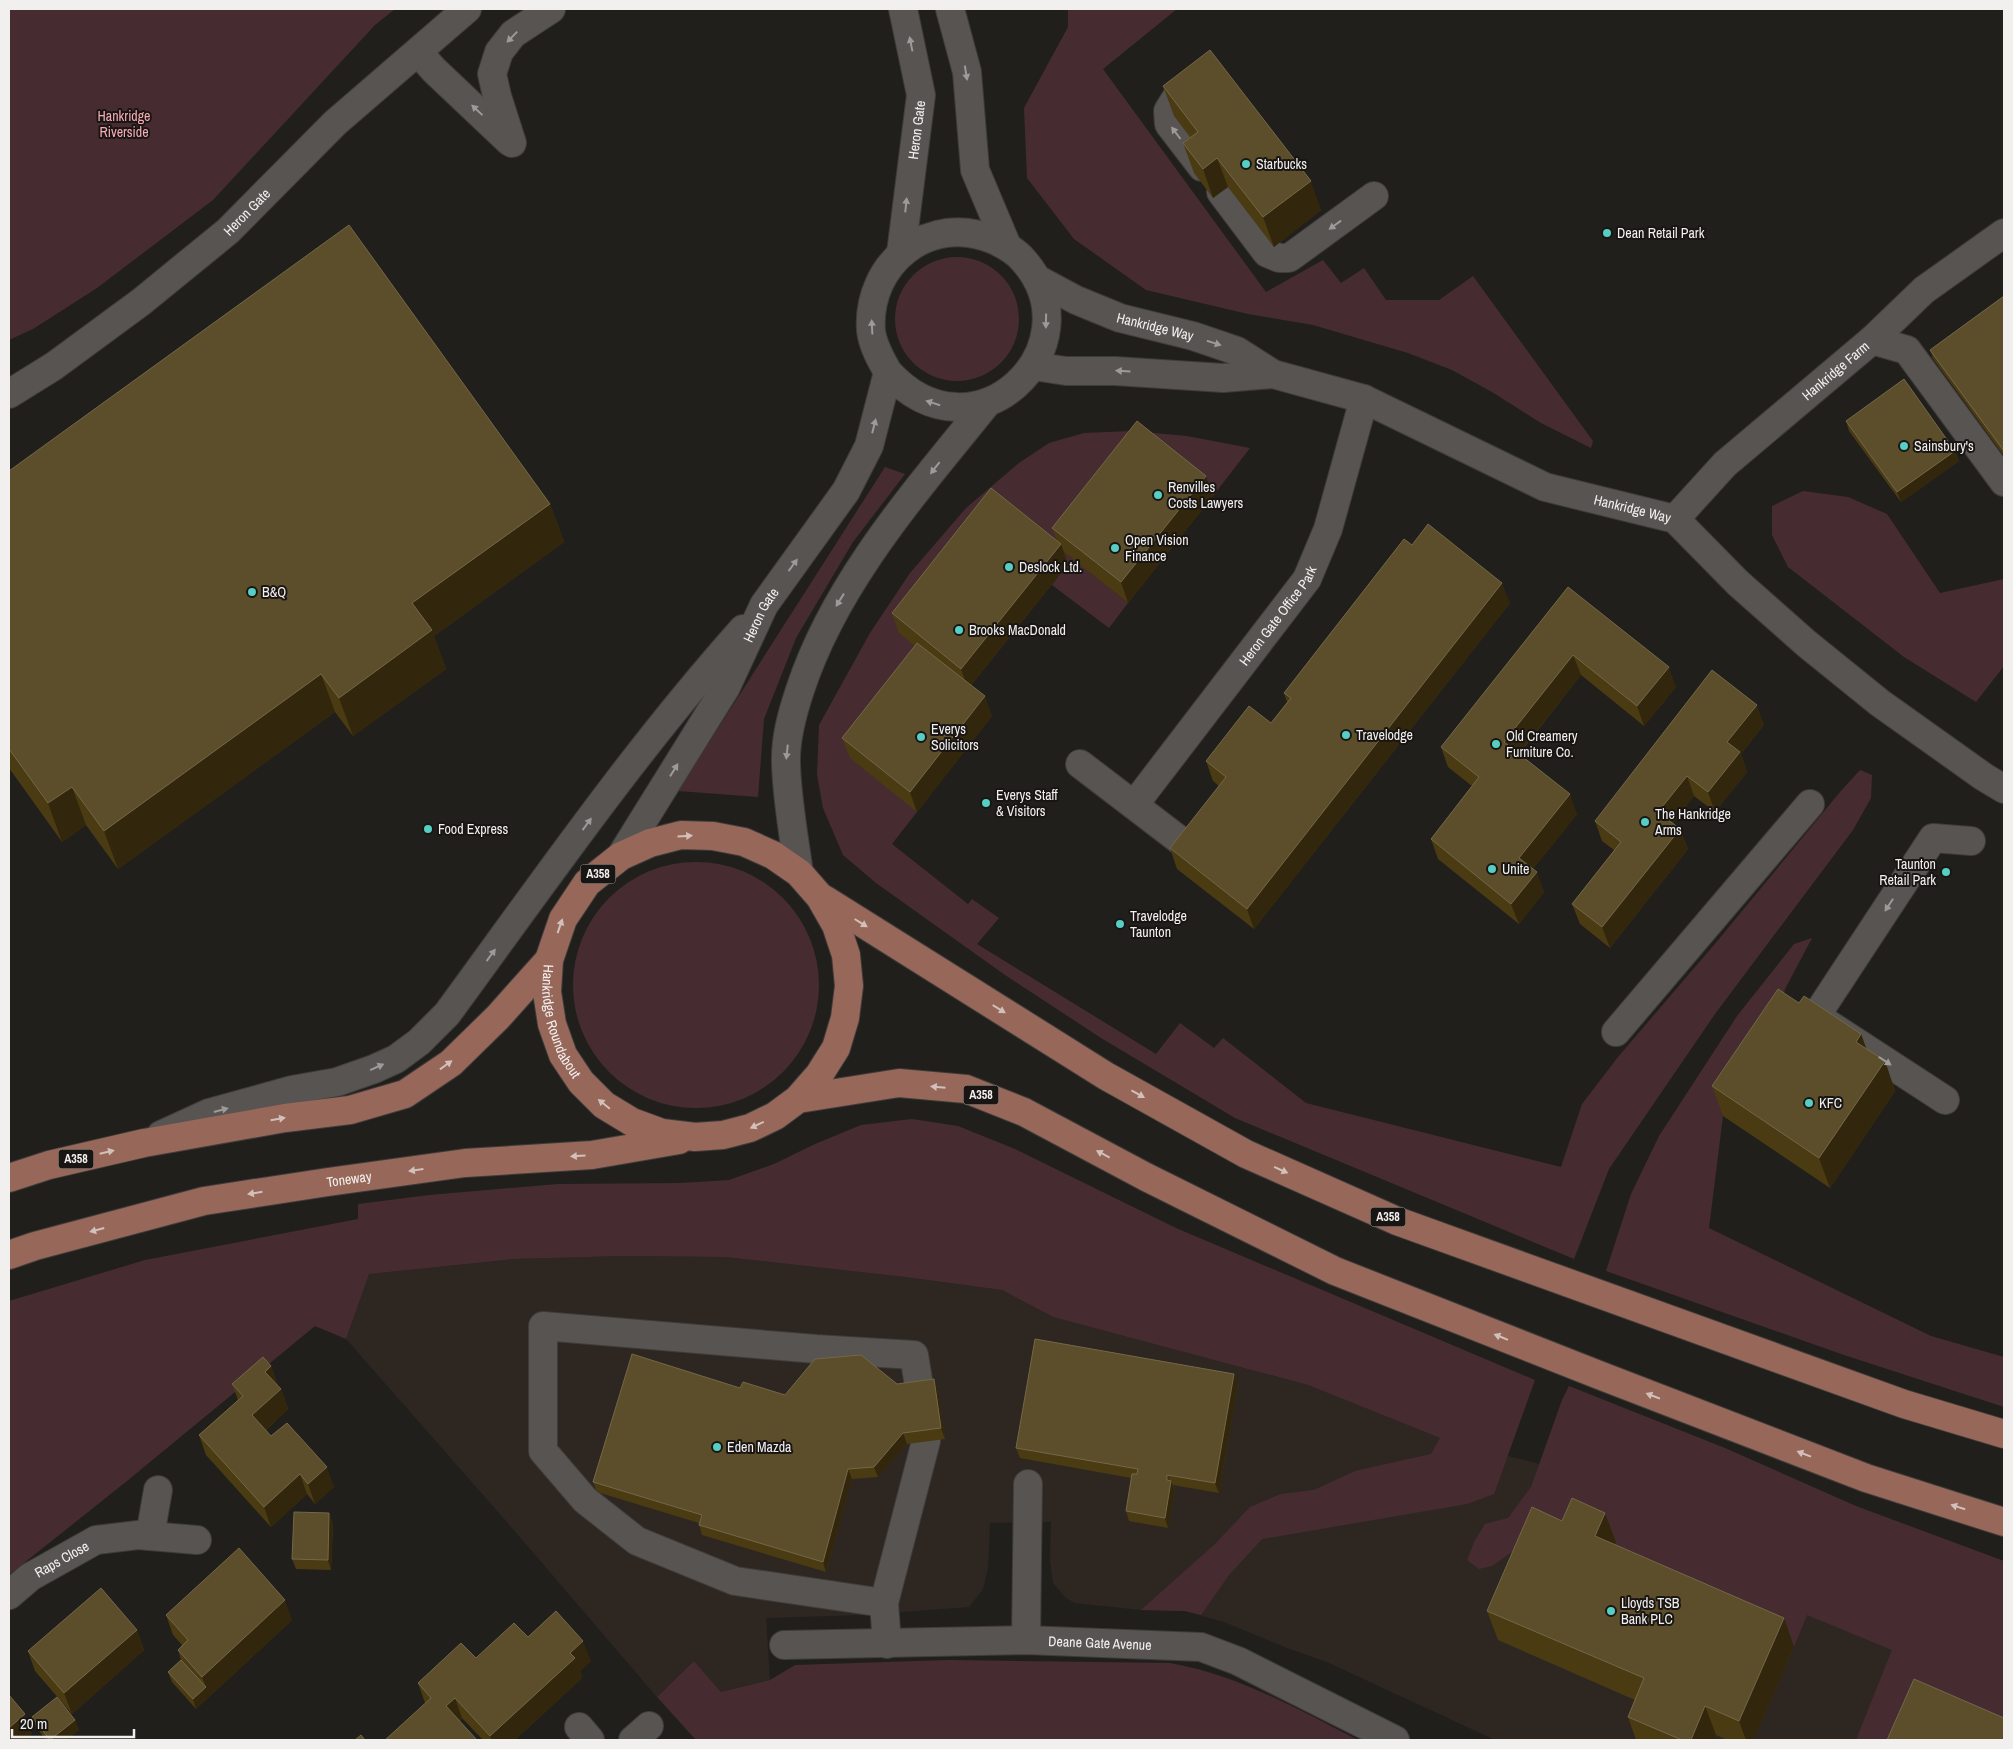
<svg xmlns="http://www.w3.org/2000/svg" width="2013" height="1749" viewBox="0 0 2013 1749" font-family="'Archivo Narrow',sans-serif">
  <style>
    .built { fill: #2e2721 }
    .green { fill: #462c30 }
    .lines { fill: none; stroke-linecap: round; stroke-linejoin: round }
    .minor-tunnel { stroke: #403e3c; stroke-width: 28; stroke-dasharray: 28 14; stroke-linecap: butt }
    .minor-casing { stroke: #3e3c3a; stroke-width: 30 }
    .major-casing { stroke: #3e3c3a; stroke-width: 30 }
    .minor { stroke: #575452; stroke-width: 28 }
    .major { stroke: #976759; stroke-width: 28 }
    .wall { fill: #4a3b13 }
    .shaded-wall { fill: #32270c }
    .building { fill: #5c4e2a; stroke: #736849 }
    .oneway { fill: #9d9a99 }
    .oneway2 { fill: #d2c0ba }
    .poi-dot { fill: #56cec3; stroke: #181513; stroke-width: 2 }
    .labels { text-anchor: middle; stroke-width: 4; stroke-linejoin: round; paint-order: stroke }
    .shield { fill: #181513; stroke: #b1aead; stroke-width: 1 }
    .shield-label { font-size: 12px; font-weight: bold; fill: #f2f0ef }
    .park-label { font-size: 14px; fill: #f8abb5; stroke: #181513 }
    .street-label { font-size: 14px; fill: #f2f0ef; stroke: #181513 }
    .poi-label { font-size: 14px; fill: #f2f0ef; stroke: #181513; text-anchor: start }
  </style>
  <rect width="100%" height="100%" fill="#211f1c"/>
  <path class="built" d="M622,1256L725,1257L905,1277L1002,1290L1053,1317L1308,1385L1440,1438L1554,1468L1872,1629L2004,1740H1495L1327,1662L1287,1648L1224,1622L1185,1611L1141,1610L1075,1603L1066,1598L1053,1583L1050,1561L1051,1522L990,1523L988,1568L983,1589L969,1607L861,1615L766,1618L770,1680L721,1692L694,1661L657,1697L507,1522L346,1339L368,1274L514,1259Z"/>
  <path class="green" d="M9,9H395L375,25L213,200L97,288L33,329L9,340Z
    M1068,9H1177L1103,69L1266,292L1323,260L1341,283L1364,268L1386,300H1439L1473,276L1593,441L1591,448L1541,423L1492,392L1452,370L1408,353L1313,325L1248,314L1146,290L1074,239L1027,178L1024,108L1068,27Z
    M895 319a62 62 0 1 1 124 0a62 62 0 1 1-124 0Z
    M1131,431L1187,436L1250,448L1213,496L1145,441L1060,548L1128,603L1109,628L1052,585L1068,564L968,689L917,812L892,844L968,904L972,899L999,918L977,944L1156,1054L1180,1023L1214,1048L1223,1038L1306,1103L1561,1167L1582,1104L1618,1057L1719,939L1840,792L1860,770L1872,775L1871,798L1853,830L1715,1014L1609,1169L1574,1259L1235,1118L1101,1038L1005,975L876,883L843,855L823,808L817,775L819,725L870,633L910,573L966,508L1019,463L1049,443L1084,433Z
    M885,467L905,474L853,542L796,638L764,719L758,797L678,791Z
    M1803,491L1848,497L1887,514L1940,593L2004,579V666L1976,702L1904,657L1788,567L1772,535V506Z
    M573 985a123 123 0 1 1 246 0a123 123 0 1 1-246 0Z
    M1812,938L1785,989L1778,1020L1723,1116L1709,1228L1931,1336L2004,1357V1407L1844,1355L1606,1271L1631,1194L1659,1136L1737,1016L1794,944Z
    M912,1119L958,1126L1015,1149L1176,1228L1535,1380L1494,1494L1467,1504L1262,1539L1229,1575L1201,1615L1185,1611L1141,1610L1215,1544L1250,1507L1281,1494L1314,1490L1355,1471L1431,1454L1440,1438L1308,1385L1053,1317L1002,1290L905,1277L725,1257L622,1256L514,1259L369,1274L346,1339L315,1326L127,1481L9,1575V1301L145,1260L358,1219V1204L429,1195L558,1184L680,1183L729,1180L774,1164L815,1144L861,1125Z
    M1569,1386L1725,1448L1856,1506L2004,1561V1728L1884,1740H1856L1892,1650L1807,1615L1794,1647L1533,1537L1492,1566L1479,1569L1467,1560L1475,1540L1485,1524L1508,1518L1531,1487L1562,1400Z
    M948,1660L1170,1663C1238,1675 1298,1709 1358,1740H696L657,1697L694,1661L721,1692L770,1680L795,1665Z"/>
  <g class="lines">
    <path class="minor-tunnel" d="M1940,368L2004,321"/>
    <g class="minor-casing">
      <g id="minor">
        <path d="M950,9L967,72L975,170L1007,246"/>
        <path d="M418,52L434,70L509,141"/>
        <path d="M1178,95L1168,111L1169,124L1202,167"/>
        <path d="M512,143L497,96L492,74L499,52L513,34L551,9"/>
        <path d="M1221,192L1267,253L1279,258H1289L1374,196"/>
        <path id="s1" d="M901,253L921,95L903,9"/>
        <path id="s2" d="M1037,279L1076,300L1120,318L1193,336L1237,351L1273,374L1364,399L1545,487L1675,519L1738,583L1807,644L1880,703L1984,777L2004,789"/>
        <path d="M1872,340L1907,350L2004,482"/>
        <path d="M1033,366L1066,371H1115L1223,378L1273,374"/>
        <path id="s3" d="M9,394L54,366L141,302L228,231L335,123L467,9"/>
        <path id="s4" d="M1675,519L1725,464L1872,340L1924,290L2004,233"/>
        <path d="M1080,764L1186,845"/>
        <path id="s5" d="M1134,805L1307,579L1328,529L1364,399"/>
        <path id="s6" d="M621,856L726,687L764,605L846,491L869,446L888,372C881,360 873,346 871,331C866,263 930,212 994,240C1005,245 1016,251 1024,261C1098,346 975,468 888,372"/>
        <path d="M799,873C794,837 787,800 786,764C785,739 792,714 800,690C835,582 917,490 987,403"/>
        <path d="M1616,1032L1810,804"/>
        <path d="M1945,1100L1816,1016L1933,838L1971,841"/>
        <path d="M161,1135L209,1113L292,1090L337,1082L374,1069L396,1059L419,1042L447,1014C543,883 635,750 743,629"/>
        <path d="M150,1536L158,1490"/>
        <path id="s7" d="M9,1595L30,1577L96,1540L138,1535L197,1540"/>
        <path d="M884,1603L926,1441"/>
        <path d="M1026,1640L1028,1484"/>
        <path d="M887,1644L884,1603L735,1581L637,1541L585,1500L543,1451V1326L816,1349L914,1355L920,1392"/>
        <path id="s8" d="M784,1645L1026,1640L1201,1647L1238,1661L1395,1740"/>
        <path d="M579,1727L590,1740"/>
        <path d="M633,1740L649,1726"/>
      </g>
    </g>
    <g class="major-casing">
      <g id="major">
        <path d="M824,899L1106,1076L1246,1154L1397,1221L1904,1404L2004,1434"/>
        <path id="s9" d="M798,1099L819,1075L836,1048L845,1018L849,986L846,955L836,925L820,897L799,873L773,855L744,842L713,836L681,835L650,843L621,856L587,883L563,919L549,960L547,992L552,1024L563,1055L581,1082L604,1105L632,1122L662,1133L695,1137L723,1135L750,1128L775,1116L798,1099L899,1083L966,1089L1024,1112L1146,1177L1335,1271L1599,1375L1866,1478L2004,1522"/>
        <path d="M9,1178L49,1165L144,1143L285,1118L350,1110L405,1094L451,1063L498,1017L549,960"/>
        <path id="s10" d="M9,1255L35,1246L204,1201L328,1182L465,1163L592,1155L679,1140"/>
      </g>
    </g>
    <use href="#minor" class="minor"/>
    <use href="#major" class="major"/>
  </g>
  <path class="wall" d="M1163,86L1321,210L1274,247L1228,187L1213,198L1194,173L1183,143L1190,137L1174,116Z
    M2004,296V456L1934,360L1930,350Z
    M1846,421L1955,451L1959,461L1901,502L1849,431Z
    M9,471L550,504L564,542L434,636L446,669L353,736L335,712L118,869L86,825L62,842L9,768Z
    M1206,476L1213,496L1128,603L1063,551L1068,564L971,685L992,716L917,812L850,758L842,738L915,646L899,633L892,613L1057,540L1052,528Z
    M1412,545L1510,603L1254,929L1177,869L1170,848L1219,786L1213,781L1206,761L1271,723L1287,702L1284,693Z
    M1568,587L1676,687L1644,726L1581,675L1519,754L1577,814L1533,869L1544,892L1519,924L1438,859L1431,839L1472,786L1448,767L1441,747Z
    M1764,725L1741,754L1747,772L1715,812L1694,796L1673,823L1680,829L1688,849L1610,948L1580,924L1572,904L1614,850L1602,841L1595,821Z
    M1799,1003L1861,1034L1866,1049L1885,1061L1895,1091L1830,1188L1723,1116L1712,1086Z
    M271,1366L278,1386L281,1389L288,1409L266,1430L271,1436L334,1487L315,1504L307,1494L271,1527L206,1455L199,1435L238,1400L232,1384Z
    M897,1384L938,1389L945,1439L907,1444L878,1477L852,1479L826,1572L702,1535L699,1525V1523L597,1492L593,1482L740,1388L785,1395Z
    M1238,1384L1219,1493L1173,1485L1175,1491L1168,1528L1129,1521L1126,1511L1131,1478L1020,1458L1016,1448Z
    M329,1513L333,1524L331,1570L296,1569L292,1559Z
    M1605,1513L1616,1542L1615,1545L1794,1647L1754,1740H1727L1716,1735L1714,1740H1636L1628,1717L1635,1700L1498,1640L1487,1611L1562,1521Z
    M166,1615L292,1620L196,1709L172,1682L168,1672L181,1660L178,1650L182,1645L173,1635Z
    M137,1630L144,1650L72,1714L35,1671L28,1651Z
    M528,1637L591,1661L580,1671L582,1678L515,1740H483L462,1718L460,1721L425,1703L418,1683Z
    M32,1717L75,1720L79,1730L66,1740H46L36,1727Z"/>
  <path class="shaded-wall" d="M1217,158L1228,187L1213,198L1203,169Z
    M1311,181L1321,210L1274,247L1263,217Z
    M1955,451L1959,461L1901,502L1897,492Z
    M1206,476L1213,496L1128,603L1121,582Z
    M550,504L564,542L434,636L446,669L353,736L339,698L412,603Z
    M1061,544L1068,564L968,689L961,669Z
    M1502,583L1510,603L1254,929L1247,909Z
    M1573,655L1581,675L1512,762L1504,742Z
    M1669,667L1676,687L1644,726L1637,706Z
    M321,674L335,712L118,869L104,831Z
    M985,696L992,716L917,812L910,792Z
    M1757,705L1764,725L1741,754L1747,772L1715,812L1708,792L1727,742Z
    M1687,776L1694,796L1666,832L1658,812Z
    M72,787L86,825L62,842L48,803Z
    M1570,794L1577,814L1526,878L1519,858Z
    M1680,829L1688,849L1610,948L1602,927Z
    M1537,872L1544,892L1519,924L1511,904Z
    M1861,1034L1872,1064L1856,1042Z
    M1885,1061L1895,1091L1830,1188L1819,1158Z
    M271,1366L278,1386L272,1392L265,1372Z
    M1234,1374L1238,1384L1219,1493L1215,1483Z
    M934,1379L938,1389L945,1439L941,1428Z
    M281,1389L288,1409L260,1435L252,1415Z
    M903,1433L907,1444L878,1477L874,1467Z
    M327,1467L334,1487L315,1504L308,1484Z
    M848,1469L852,1479L826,1572L823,1562Z
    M300,1474L307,1494L271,1527L264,1507Z
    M1167,1475L1170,1483L1171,1481L1175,1491L1168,1528L1165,1518Z
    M329,1513L333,1524L331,1570L328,1560Z
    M1605,1513L1616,1542L1606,1566L1595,1536Z
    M285,1600L292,1620L196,1709L193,1699L206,1687L202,1677Z
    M1784,1618L1794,1647L1754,1740H1746L1739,1721Z
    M137,1630L144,1650L72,1714L64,1693Z
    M583,1641L591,1661L580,1671L582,1678L515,1740H492L490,1736L570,1653Z
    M455,1698L462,1718L454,1726L446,1706Z
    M1705,1706L1716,1735L1714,1740H1691Z
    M25,1714L32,1734L25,1740H9V1728Z
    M75,1720L79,1730L66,1740H50Z"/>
  <path class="building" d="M1210,50L1311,181L1263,217L1217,158L1203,169L1183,143L1198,132L1163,86Z
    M349,225L550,504L412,603L432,630L339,698L321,674L104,831L72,787L48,803L9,749V471Z
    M2004,296V451L1930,350Z
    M1904,379L1955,451L1897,492L1846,421Z
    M1137,421L1206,476L1121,582L1052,528Z
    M991,488L1061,544L961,669L892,613Z
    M1428,524L1502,583L1247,909L1170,848L1226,777L1206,761L1249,706L1271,723L1291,698L1284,693L1404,539L1412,545Z
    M1568,587L1669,667L1637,706L1573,655L1504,742L1570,794L1519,858L1537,872L1511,904L1431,839L1479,777L1441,747Z
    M917,643L985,696L910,792L842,738Z
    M1712,670L1757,705L1727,742L1740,752L1708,792L1687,776L1658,812L1680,829L1602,927L1572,904L1621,842L1595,821Z
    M1778,989L1799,1003L1804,996L1861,1034L1856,1042L1885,1061L1819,1158L1712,1086Z
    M1035,1339L1234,1374L1215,1483L1167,1475V1480L1171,1481L1165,1518L1126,1511L1132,1474H1137L1138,1469L1016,1448Z
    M632,1354L740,1388L743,1382L785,1395L815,1359L861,1355L897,1384L934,1379L941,1428L903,1433L874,1467L848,1469L823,1562L699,1525L702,1515L593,1482Z
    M263,1357L271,1366L265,1372L281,1389L252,1415L271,1436L287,1423L327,1467L308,1484L300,1474L264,1507L199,1435L243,1396L232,1384Z
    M1572,1498L1605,1513L1595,1536L1784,1618L1739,1721L1705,1706L1691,1740H1682L1628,1717L1644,1678L1487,1611L1532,1507L1562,1521Z
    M294,1512L329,1513L328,1560L292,1559Z
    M239,1548L285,1600L202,1677L178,1650L188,1640L166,1615Z
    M101,1588L137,1630L64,1693L28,1651Z
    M556,1611L583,1641L570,1653L575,1658L490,1736L455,1698L446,1706L477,1740H385L431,1698L418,1683L461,1643L476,1658L514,1623L528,1637Z
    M181,1660L206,1687L193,1699L168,1672Z
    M1914,1679L2004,1718V1740H1887Z
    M9,1695L25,1714L9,1728Z
    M57,1697L75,1720L50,1740L32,1717Z
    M361,1735L365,1740H355Z"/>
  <defs><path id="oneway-solid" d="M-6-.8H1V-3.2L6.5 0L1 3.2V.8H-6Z" transform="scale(1.25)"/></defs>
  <g class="oneway">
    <use href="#oneway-solid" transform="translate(512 37) rotate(134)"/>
    <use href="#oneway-solid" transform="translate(911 44) rotate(-101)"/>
    <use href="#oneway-solid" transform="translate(966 73) rotate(81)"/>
    <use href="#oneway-solid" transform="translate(477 110) rotate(-137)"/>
    <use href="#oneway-solid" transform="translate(1176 133) rotate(-127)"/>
    <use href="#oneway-solid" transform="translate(906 205) rotate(-84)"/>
    <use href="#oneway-solid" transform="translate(1335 225) rotate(144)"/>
    <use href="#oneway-solid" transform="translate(1046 321) rotate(91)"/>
    <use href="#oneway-solid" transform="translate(872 327) rotate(-93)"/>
    <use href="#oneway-solid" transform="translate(1214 343) rotate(18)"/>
    <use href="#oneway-solid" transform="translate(1123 371) rotate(-177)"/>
    <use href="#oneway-solid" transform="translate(933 403) rotate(-163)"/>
    <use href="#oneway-solid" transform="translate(874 426) rotate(-76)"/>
    <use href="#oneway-solid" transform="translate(935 468) rotate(128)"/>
    <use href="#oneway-solid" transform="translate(793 565) rotate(-54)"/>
    <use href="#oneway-solid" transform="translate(840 600) rotate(122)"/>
    <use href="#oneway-solid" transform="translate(787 752) rotate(96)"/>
    <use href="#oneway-solid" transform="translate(674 770) rotate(-58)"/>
    <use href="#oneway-solid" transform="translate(587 824) rotate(-54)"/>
    <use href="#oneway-solid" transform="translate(1889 905) rotate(123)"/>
    <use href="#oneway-solid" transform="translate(491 955) rotate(-54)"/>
    <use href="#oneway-solid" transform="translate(1885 1061) rotate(33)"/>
    <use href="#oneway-solid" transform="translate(377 1067) rotate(-24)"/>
    <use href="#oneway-solid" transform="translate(221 1110) rotate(-15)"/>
  </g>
  <g class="oneway2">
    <use href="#oneway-solid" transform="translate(685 836) rotate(-3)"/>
    <use href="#oneway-solid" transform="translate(861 923) rotate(32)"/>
    <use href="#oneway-solid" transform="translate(560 926) rotate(-71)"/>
    <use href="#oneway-solid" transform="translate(999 1009) rotate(32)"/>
    <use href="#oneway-solid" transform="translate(446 1065) rotate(-36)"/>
    <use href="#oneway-solid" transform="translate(938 1087) rotate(-175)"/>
    <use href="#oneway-solid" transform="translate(1138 1094) rotate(29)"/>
    <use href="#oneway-solid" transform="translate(604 1104) rotate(-141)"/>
    <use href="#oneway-solid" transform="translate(278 1119) rotate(-10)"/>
    <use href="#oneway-solid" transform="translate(757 1125) rotate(155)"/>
    <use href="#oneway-solid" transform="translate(107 1152) rotate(-13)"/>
    <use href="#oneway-solid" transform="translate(1103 1154) rotate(-152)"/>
    <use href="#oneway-solid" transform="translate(578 1156) rotate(176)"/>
    <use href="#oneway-solid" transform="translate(416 1170) rotate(172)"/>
    <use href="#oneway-solid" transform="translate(1281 1170) rotate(24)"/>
    <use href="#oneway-solid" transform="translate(255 1193) rotate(171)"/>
    <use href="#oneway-solid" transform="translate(97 1230) rotate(165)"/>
    <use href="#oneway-solid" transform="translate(1501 1337) rotate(-158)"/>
    <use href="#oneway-solid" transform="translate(1653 1396) rotate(-159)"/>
    <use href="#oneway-solid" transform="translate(1804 1454) rotate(-159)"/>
    <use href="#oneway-solid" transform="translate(1958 1507) rotate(-162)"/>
  </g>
  <g class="poi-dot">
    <circle cx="1246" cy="164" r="5"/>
    <circle cx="1607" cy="233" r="5"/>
    <circle cx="1904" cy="446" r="5"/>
    <circle cx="1158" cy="495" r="5"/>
    <circle cx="1115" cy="548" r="5"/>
    <circle cx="1009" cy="567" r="5"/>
    <circle cx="252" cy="592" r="5"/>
    <circle cx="959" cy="630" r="5"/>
    <circle cx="1346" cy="735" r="5"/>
    <circle cx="921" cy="737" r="5"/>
    <circle cx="1496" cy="744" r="5"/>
    <circle cx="986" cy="803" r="5"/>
    <circle cx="1645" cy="822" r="5"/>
    <circle cx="428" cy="829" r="5"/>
    <circle cx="1492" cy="869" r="5"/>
    <circle cx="1946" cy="872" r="5"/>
    <circle cx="1120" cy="924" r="5"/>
    <circle cx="1809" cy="1103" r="5"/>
    <circle cx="717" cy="1447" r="5"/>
    <circle cx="1611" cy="1611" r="5"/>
  </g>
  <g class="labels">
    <g class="shield">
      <rect x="580.5" y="864.5" width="35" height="19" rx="4"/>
      <rect x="963.5" y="1085.5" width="35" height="19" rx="4"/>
      <rect x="58.5" y="1149.5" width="35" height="19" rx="4"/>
      <rect x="1370.5" y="1207.5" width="35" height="19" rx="4"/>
    </g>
    <g class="shield-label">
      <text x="598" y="878">A358</text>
      <text x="981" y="1099">A358</text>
      <text x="76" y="1163">A358</text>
      <text x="1388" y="1221">A358</text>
    </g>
    <g class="park-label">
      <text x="124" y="121">Hankridge<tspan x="124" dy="16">Riverside</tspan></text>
    </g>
    <g class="street-label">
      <text dy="5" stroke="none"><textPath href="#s1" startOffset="124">Heron Gate</textPath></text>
      <text dy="5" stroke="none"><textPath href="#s3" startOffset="300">Heron Gate</textPath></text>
      <text dy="5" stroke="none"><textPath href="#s2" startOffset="128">Hankridge Way</textPath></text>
      <text dy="5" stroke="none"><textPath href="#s4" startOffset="219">Hankridge Farm</textPath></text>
      <text dy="5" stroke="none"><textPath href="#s2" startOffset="642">Hankridge Way</textPath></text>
      <text dy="5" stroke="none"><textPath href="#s6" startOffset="279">Heron Gate</textPath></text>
      <text dy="5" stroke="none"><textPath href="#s5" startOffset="238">Heron Gate Office Park</textPath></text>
      <text dy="5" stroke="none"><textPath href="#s9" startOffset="639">Hankridge Roundabout</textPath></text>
      <text dy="5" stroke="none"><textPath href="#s10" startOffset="349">Toneway</textPath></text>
      <text dy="5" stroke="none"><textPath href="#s7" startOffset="64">Raps Close</textPath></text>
      <text dy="5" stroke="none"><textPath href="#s8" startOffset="316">Deane Gate Avenue</textPath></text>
    </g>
    <g class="poi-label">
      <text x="1256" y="169">Starbucks</text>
      <text x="1617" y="238">Dean Retail Park</text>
      <text x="1914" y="451">Sainsbury's</text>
      <text x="1168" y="492">Renvilles<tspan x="1168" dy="16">Costs Lawyers</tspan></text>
      <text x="1125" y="545">Open Vision<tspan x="1125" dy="16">Finance</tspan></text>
      <text x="1019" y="572">Deslock Ltd.</text>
      <text x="262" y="597">B&amp;Q</text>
      <text x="969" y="635">Brooks MacDonald</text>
      <text x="931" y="734">Everys<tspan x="931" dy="16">Solicitors</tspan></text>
      <text x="1356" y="740">Travelodge</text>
      <text x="1506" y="741">Old Creamery<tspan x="1506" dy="16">Furniture Co.</tspan></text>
      <text x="996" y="800">Everys Staff<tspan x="996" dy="16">&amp; Visitors</tspan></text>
      <text x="1655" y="819">The Hankridge<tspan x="1655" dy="16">Arms</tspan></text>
      <text x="438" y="834">Food Express</text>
      <text x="1936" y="869" text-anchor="end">Taunton<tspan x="1936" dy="16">Retail Park</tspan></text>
      <text x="1502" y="874">Unite</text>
      <text x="1130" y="921">Travelodge<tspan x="1130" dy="16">Taunton</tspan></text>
      <text x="1819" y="1108">KFC</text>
      <text x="727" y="1452">Eden Mazda</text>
      <text x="1621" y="1608">Lloyds TSB<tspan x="1621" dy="16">Bank PLC</tspan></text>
    </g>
  </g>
  <rect width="2013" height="1749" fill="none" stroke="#f2f0ef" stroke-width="20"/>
  <path d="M12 1729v8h122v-8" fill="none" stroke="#f2f0ef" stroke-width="2.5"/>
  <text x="20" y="1729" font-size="15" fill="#f2f0ef" stroke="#181513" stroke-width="4" paint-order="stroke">20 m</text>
</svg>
